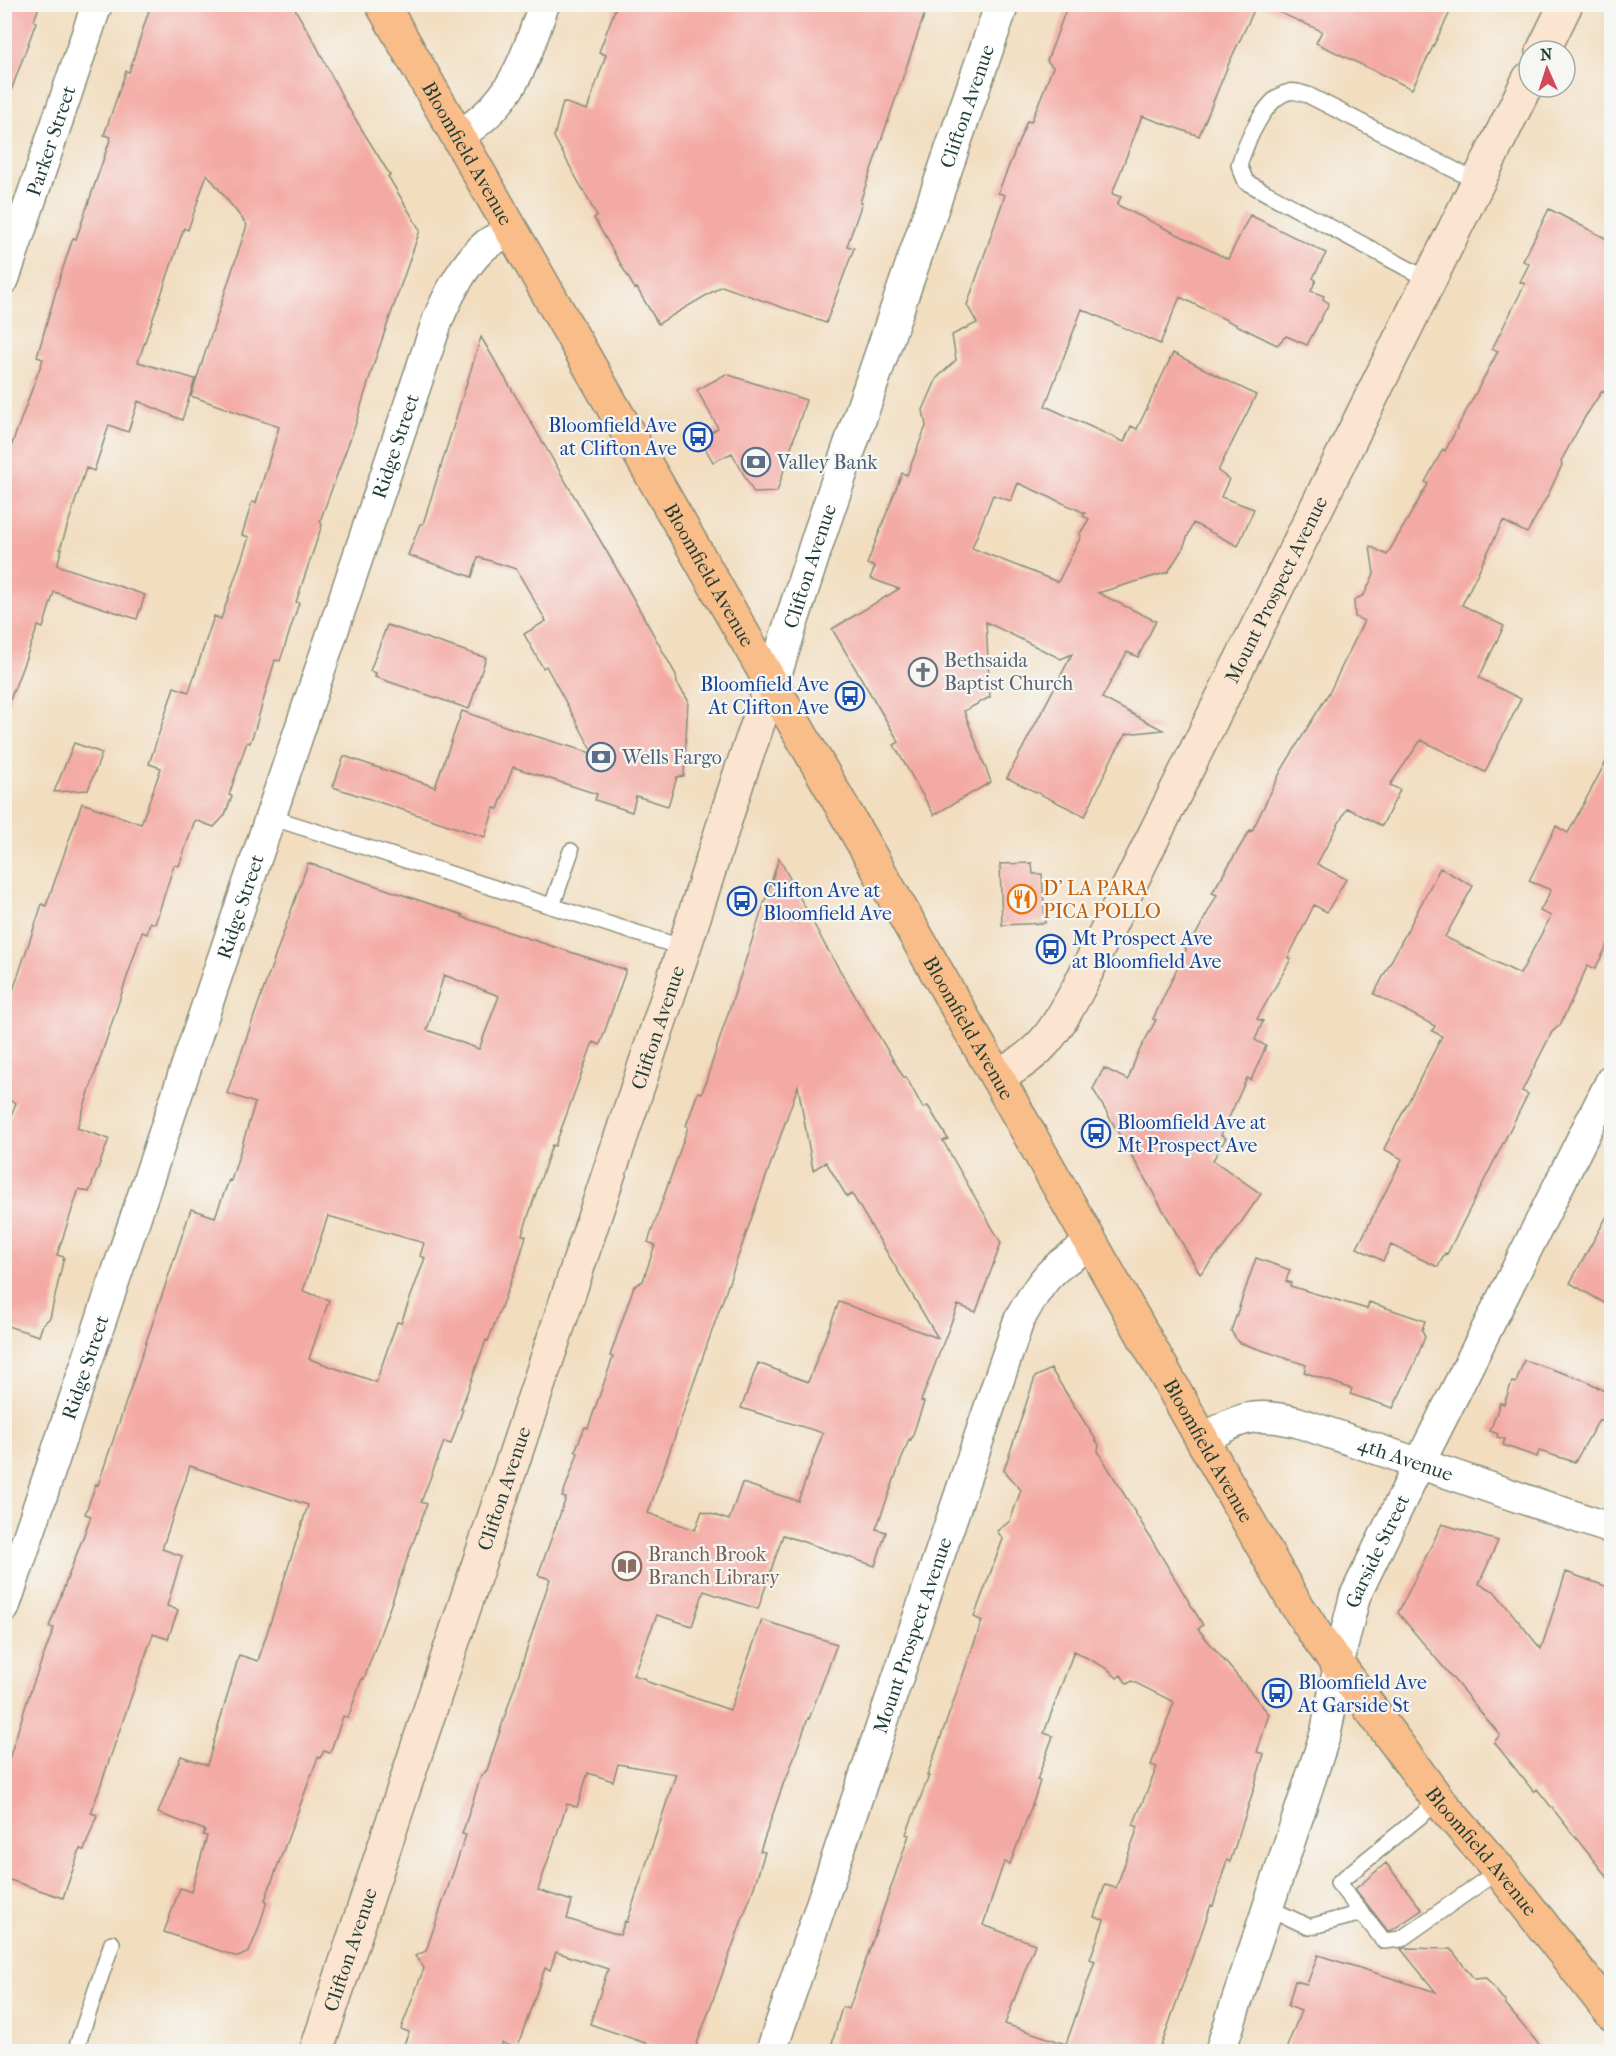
<svg xmlns="http://www.w3.org/2000/svg" width="1616" height="2056" viewBox="0 0 1616 2056" font-family="'IM FELL French Canon',serif">
  <style>
    .building { fill: #f4aaa4; fill-rule: evenodd }
    .lines { fill: none; stroke-linecap: round; stroke-linejoin: round }
    .service-casing { stroke: #888d7a; stroke-width: 18 }
    .minor-casing { stroke: #888d7a; stroke-width: 33 }
    .tertiary-casing { stroke: #888d7a; stroke-width: 36 }
    .secondary-casing { stroke: #888d7a; stroke-width: 36 }
    .primary-casing { stroke: #888d7a; stroke-width: 36 }
    .service { stroke: #fff; stroke-width: 15 }
    .minor { stroke: #fff; stroke-width: 30 }
    .tertiary { stroke: #fff; stroke-width: 33 }
    .secondary { stroke: #fce5d0; stroke-width: 33 }
    .primary { stroke: #f8bd89; stroke-width: 33 }
    .labels { text-anchor: middle; stroke-width: 4.5; stroke-linejoin: round; paint-order: stroke }
    .street-label { font-size: 20px; fill: #1f3d34; stroke: #f6f6f2 }
    .transit-label { font-size: 20px; fill: #164399; stroke: #f6f6f2; text-anchor: start }
    .service-label { font-size: 20px; fill: #4e5e75; stroke: #f6f6f2; text-anchor: start }
    .worship-label { font-size: 20px; fill: #5b616d; stroke: #f6f6f2; text-anchor: start }
    .food-label { font-size: 20px; fill: #c56008; stroke: #f6f6f2; text-anchor: start }
    .education-label { font-size: 20px; fill: #785e54; stroke: #f6f6f2; text-anchor: start }
  </style>
  <rect width="100%" height="100%" fill="#f6f6f2"/>
  <filter id="ink" filterUnits="userSpaceOnUse"><feTurbulence type="fractalNoise" baseFrequency=".0167" numOctaves="2"/><feDisplacementMap in="SourceGraphic" scale="12" xChannelSelector="R" yChannelSelector="G"/><feConvolveMatrix kernelMatrix="1 2 1 2 8 2 1 2 1" color-interpolation-filters="sRGB"/></filter>
  <filter id="wash" filterUnits="userSpaceOnUse"><feTurbulence type="fractalNoise" baseFrequency=".008" numOctaves="4" result="noise"/><feDisplacementMap in="SourceGraphic" scale="24" xChannelSelector="R" yChannelSelector="G"/><feGaussianBlur stdDeviation="1.35" result="paint"/><feColorMatrix in="noise" values="0 0 0 0 0 0 0 0 0 0 0 0 0 0 0 0 0 1.4 0 .05"/><feComposite in="paint" operator="in"/></filter>
  <g filter="url(#wash)">
    <rect width="100%" height="100%" fill="#f2ddbf"/>
    <g id="blocks">
      <path class="building" d="M4,4H40L34,21L36,22L8,99H4Z
        M151,4H292L315,43L346,104L390,175L388,176L420,230L375,360L355,426L320,521L322,525L296,602L299,603L280,661L275,660L255,729L250,743L247,742L229,795L232,796L225,815L214,827L195,820L179,866L174,865L155,924L150,922L147,934L142,932L77,1128L109,1139L89,1192L79,1189L57,1255L64,1257L50,1318L43,1324L39,1336L4,1325V1134L16,1103L4,1099V1017L42,904L46,906L82,803L141,824L161,768L149,764L174,687L189,692L214,616L221,619L249,537L242,535L252,502L256,503L279,427L191,396L247,225L207,174L188,230L184,228L138,362L195,379L182,420L138,401L128,432L109,425L94,471L86,468L60,549H62L57,565L145,595L137,619L54,592L43,628L38,626L7,708H4V466L43,359L37,357L59,280L73,238L76,239L111,137L104,135L126,71L129,72Z
        M617,4H928L860,202L862,203L847,246L854,248L826,323L722,286L658,324L637,288L635,289L594,218L597,216L554,137L563,102L587,110L606,55L599,52Z
        M1068,4H1257L1229,63L1199,136L1142,116L1112,194L1121,197L1117,205L1228,259L1250,215L1326,253L1313,278L1316,280L1311,291L1324,296L1323,299L1329,303L1307,345L1286,336L1277,345L1180,297L1160,344L1082,309L1045,406L1124,442L1131,426L1137,429L1173,353L1256,395L1218,471L1229,479L1221,497L1254,509L1238,546L1193,523L1183,548L1168,572L1098,593L1156,621L1138,657L1127,652L1102,698L1163,730L1126,734L1113,756L1085,816L1007,778L1072,654L1061,659L986,622L990,697L964,711L991,782L934,815L894,745L899,742L832,629L899,589L870,578L875,567L867,564L902,473L907,475L926,426L923,410L937,378L956,360L952,335L977,323L967,305L1005,195L998,193L1027,121L1031,122L1053,67L1047,61ZM1018,483L1085,513L1083,516L1089,519L1079,535L1081,536L1058,582L972,548L993,495L1011,501Z
        M1260,4H1454L1412,89L1316,43L1322,31Z
        M1549,209L1611,241V395L1602,391L1585,417L1561,461L1562,465L1549,493L1527,533L1503,521L1462,605L1504,626L1479,678L1521,699L1485,772L1421,740L1390,785L1400,790L1382,826L1347,808L1317,864L1346,879L1327,912L1314,905L1288,958L1291,959L1257,1019L1263,1021L1255,1040L1266,1046L1251,1080L1247,1078L1221,1135L1226,1138L1213,1160L1261,1194L1223,1248L1200,1274L1093,1089L1104,1068L1128,1080L1137,1055L1156,1020L1153,1019L1186,950L1183,938L1195,936L1217,895L1212,893L1250,830L1252,831L1281,771L1330,691L1364,621L1355,617L1354,600L1364,595L1374,574L1370,546L1387,555L1428,484L1425,482L1443,449L1445,451L1498,351L1492,349L1525,284L1520,282L1529,264L1523,261Z
        M481,337L614,564L676,675L677,683L688,700L684,776L677,777L668,806L636,796L632,812L595,800L597,794L513,767L498,809L494,808L485,837L333,787L344,756L435,787L462,711L525,733L594,754L546,666L543,668L524,634L546,621L516,569L478,557L472,577L408,555L420,524H423Z
        M726,374L806,400L777,492L754,493L732,453L713,462L700,439L718,428L697,390Z
        M387,625L486,658L469,709L375,677L376,673L370,671Z
        M74,743L102,753L88,790L54,792Z
        M1611,752V938L1595,969L1588,965L1560,1025L1552,1032L1522,1091L1528,1094L1447,1254L1445,1253L1438,1267L1391,1245L1383,1261L1357,1248L1402,1159L1384,1149L1442,1036L1432,1031L1435,1026L1374,994L1440,868L1473,886L1445,937L1520,974L1551,916L1540,911L1551,890L1529,881L1556,826L1568,833Z
        M779,858L826,947L904,1078L906,1077L923,1108L928,1106L948,1139L943,1141L1001,1243L976,1312L958,1305L944,1341L921,1401L924,1402L911,1440L909,1439L876,1529L886,1532L875,1566L783,1535L758,1609L704,1591L692,1626L657,1615L633,1675L646,1679L645,1681L730,1710L762,1620L837,1644L809,1719L808,1718L786,1780L785,1779L760,1851L765,1852L754,1887L694,2052H671L590,2024L608,1969L556,1952L550,1970L545,1968L517,2048L502,2043L499,2052H401L409,2032L401,2029L424,1968L415,1956L426,1951L466,1835L462,1834L481,1776L487,1770L550,1579L538,1575L566,1498L562,1497L578,1453L575,1451L585,1427L588,1428L613,1357L610,1356L634,1286L643,1281L655,1245L648,1242L688,1127L686,1126L698,1092L702,1093ZM798,1086L813,1170L826,1162L847,1197L852,1194L938,1338L839,1302L808,1382L758,1363L741,1408L823,1433L798,1501L742,1483L729,1520L702,1511L695,1530L648,1513ZM618,1764L676,1774L627,1922L625,1921L620,1935L567,1919L572,1901L538,1890L567,1804L577,1807L588,1773L613,1781Z
        M308,863L463,915L462,917L626,970L600,1045L593,1042L555,1146L552,1145L522,1235L526,1236L519,1260L488,1341L486,1340L461,1409H463L451,1444L444,1442L421,1502L427,1504L364,1679L362,1678L348,1718L343,1716L330,1753L324,1751L320,1758L318,1757L265,1900L267,1901L258,1930L249,1952L238,1957L164,1932L180,1888L191,1892L207,1836L203,1835L205,1830L158,1813L181,1756L207,1765L239,1655L258,1661L308,1505L190,1466L162,1549L182,1556L167,1606L178,1610L168,1639L153,1634L91,1813L97,1815L84,1850L80,1849L63,1898L4,1878V1775L30,1692L54,1628L49,1627L91,1516L85,1514L96,1484L98,1485L191,1209L215,1217L229,1180L231,1181L255,1103L227,1093ZM444,975L499,996L479,1049L427,1030ZM328,1216L424,1243L420,1256L425,1258L401,1323L397,1322L376,1382L309,1359L329,1300L303,1291Z
        M1032,863L1033,874H1042L1045,923L1002,925L1000,864Z
        M1611,1209V1307L1570,1283Z
        M1256,1258L1290,1270L1286,1281L1291,1283L1290,1286L1367,1309L1369,1302L1425,1321L1422,1330L1425,1337L1414,1365L1393,1408L1350,1394L1352,1389L1304,1372L1306,1365L1238,1342L1231,1331Z
        M1524,1360L1587,1381L1611,1395V1426L1599,1420L1575,1462L1539,1451L1537,1457L1503,1445L1505,1439L1497,1437L1498,1434L1490,1431L1500,1403L1504,1404L1512,1382L1516,1383Z
        M1051,1369L1099,1445L1098,1451L1203,1625L1198,1629L1269,1714L1257,1752L1264,1754L1250,1801L1230,1862L1227,1860L1213,1906L1211,1905L1197,1946H1196L1159,2052H835L837,2045L832,2043L842,2007L849,2009L909,1835L906,1834L929,1776H927L982,1621L974,1617L1003,1539L997,1531L1010,1521L1021,1490L1004,1470L1035,1377ZM1074,1651L1108,1669L1117,1678L1121,1675L1127,1684L1132,1681L1174,1702L1151,1765L1157,1767L1133,1825L1138,1827L1116,1888L1105,1885L1094,1917L1104,1920L1090,1959L1095,1961L1066,2044L1005,2024L1035,1944L983,1925L1004,1862L1010,1864L1035,1797L1040,1781L1037,1780L1053,1736L1044,1733Z
        M1442,1524L1498,1541L1479,1584L1494,1591L1541,1649L1566,1572L1611,1588V1882L1537,1789L1534,1792L1494,1742L1500,1735L1398,1613Z
        M1386,1863L1422,1910L1392,1930L1388,1931L1355,1889Z
        M1405,1948L1451,1949L1474,1979L1486,1978L1506,2003L1505,2004L1545,2052H1285L1301,2011L1288,2006L1295,1981L1307,1984L1318,1955L1436,1992L1401,1949Z"/>
    </g>
  </g>
  <g filter="url(#ink)">
    <use href="#blocks" fill-opacity="0" stroke="#888d7a" stroke-width="1.5"/>
    <g class="lines">
      <g class="service-casing">
        <path id="service" d="M1429,280L1246,182L1239,165C1246,143 1265,97 1289,92C1294,90 1303,94 1308,95L1478,182
          M270,817L684,948
          M552,906L571,851
          M1439,1801L1338,1883L1384,1941L1401,1939L1499,1870
          M1269,1908L1309,1927L1362,1913
          M75,2052L112,1943"/>
      </g>
      <g class="minor-casing">
        <g id="minor">
          <path d="M458,136C513,103 524,62 544,4"/>
          <path id="s1" d="M4,279L97,4"/>
          <path id="s2" d="M1201,1440C1241,1418 1251,1411 1297,1422L1612,1529"/>
          <path id="s3" d="M4,1608L438,319C449,293 465,262 487,244C494,239 504,235 512,230"/>
          <path id="s4" d="M771,2052L1019,1320C1042,1279 1050,1268 1091,1244"/>
          <path id="s5" d="M1220,2052L1326,1732L1343,1644L1355,1596L1419,1464L1612,1079"/>
        </g>
      </g>
      <g class="tertiary-casing">
        <g id="tertiary">
          <path id="s6" d="M771,686L819,536L1002,4"/>
        </g>
      </g>
      <g class="secondary-casing">
        <g id="secondary">
          <path d="M1543,51L1566,4"/>
          <path id="s7" d="M997,1077C1043,1053 1054,1033 1078,989L1529,79"/>
          <path id="s8" d="M316,2052L684,948L738,780L771,686"/>
        </g>
      </g>
      <g class="primary-casing">
        <g id="primary">
          <path id="s9" d="M382,4L997,1077L1292,1598L1316,1635L1439,1801L1499,1870L1612,2014"/>
        </g>
      </g>
      <use href="#service" class="service"/>
      <use href="#minor" class="minor"/>
      <use href="#tertiary" class="tertiary"/>
      <use href="#secondary" class="secondary"/>
      <use href="#primary" class="primary"/>
    </g>
  </g>
  <defs>
    <g id="bus-ring" transform="scale(1.5)"><circle r="9.5" fill="#f6f6f2" stroke="#1a4fb4" stroke-width="1.5"/><path d="M-5-6H5V4H4V6H2V4H-2V6H-4V4H-5ZM-3.5-4V0h7V-4ZM-3.5 1.2v1.5H-2V1.2ZM2 1.2v1.5H3.5V1.2Z" fill="#1a4fb4"/></g>
    <g id="bank-ring" transform="scale(1.5)"><circle r="9.5" fill="#f6f6f2" stroke="#5c6f8a" stroke-width="1.5"/><path d="M-6-4H6V4H-6ZM0-2.3a2.3 2.3 0 1 0 0 4.6a2.3 2.3 0 1 0 0-4.6Z" fill="#5c6f8a"/></g>
    <g id="church-ring" transform="scale(1.5)"><circle r="9.5" fill="#f6f6f2" stroke="#6b7280" stroke-width="1.5"/><path d="M-1.2-6h2.4v3.5h3.3v2.4h-3.3V6h-2.4V-.1h-3.3v-2.4h3.3Z" fill="#6b7280"/></g>
    <g id="restaurant-ring" transform="scale(1.5)"><circle r="9.5" fill="#f6f6f2" stroke="#e8710a" stroke-width="1.5"/><path d="M-5-6h1v4h1v-4h1v4h1v-4h1v5L-1.5 .5V6h-2V.5L-5-1ZM5-6V6H3V1.5H1.5Q1.5-4 5-6Z" fill="#e8710a"/></g>
    <g id="library-ring" transform="scale(1.5)"><circle r="9.5" fill="#f6f6f2" stroke="#8d6e63" stroke-width="1.5"/><path d="M-6-4Q-3-5.5-.7-3.5V5Q-3 3-6 4ZM6-4Q3-5.5 .7-3.5V5Q3 3 6 4Z" fill="#8d6e63"/></g>
  </defs>
  <g fill-rule="evenodd">
    <use href="#bus-ring" x="698" y="437"/>
    <use href="#bank-ring" x="756" y="462"/>
    <use href="#church-ring" x="923" y="672"/>
    <use href="#bus-ring" x="850" y="696"/>
    <use href="#bank-ring" x="601" y="757"/>
    <use href="#restaurant-ring" x="1022" y="899"/>
    <use href="#bus-ring" x="742" y="901"/>
    <use href="#bus-ring" x="1051" y="949"/>
    <use href="#bus-ring" x="1096" y="1133"/>
    <use href="#library-ring" x="627" y="1566"/>
    <use href="#bus-ring" x="1277" y="1693"/>
  </g>
  <g class="labels">
    <g class="street-label">
      <text dy="7" stroke="none"><textPath href="#s6" startOffset="612">Clifton Avenue</textPath></text>
      <text dy="7" stroke="none"><textPath href="#s1" startOffset="146">Parker Street</textPath></text>
      <text dy="7" stroke="none"><textPath href="#s9" startOffset="172">Bloomfield Avenue</textPath></text>
      <text dy="7" stroke="none"><textPath href="#s3" startOffset="1226">Ridge Street</textPath></text>
      <text dy="7" stroke="none"><textPath href="#s6" startOffset="126">Clifton Avenue</textPath></text>
      <text dy="7" stroke="none"><textPath href="#s9" startOffset="658">Bloomfield Avenue</textPath></text>
      <text dy="7" stroke="none"><textPath href="#s7" startOffset="568">Mount Prospect Avenue</textPath></text>
      <text dy="7" stroke="none"><textPath href="#s3" startOffset="740">Ridge Street</textPath></text>
      <text dy="7" stroke="none"><textPath href="#s8" startOffset="1080">Clifton Avenue</textPath></text>
      <text dy="7" stroke="none"><textPath href="#s9" startOffset="1180">Bloomfield Avenue</textPath></text>
      <text dy="7" stroke="none"><textPath href="#s3" startOffset="254">Ridge Street</textPath></text>
      <text dy="7" stroke="none"><textPath href="#s9" startOffset="1666">Bloomfield Avenue</textPath></text>
      <text dy="7" stroke="none"><textPath href="#s2" startOffset="216">4th Avenue</textPath></text>
      <text dy="7" stroke="none"><textPath href="#s8" startOffset="594">Clifton Avenue</textPath></text>
      <text dy="7" stroke="none"><textPath href="#s5" startOffset="526">Garside Street</textPath></text>
      <text dy="7" stroke="none"><textPath href="#s4" startOffset="440">Mount Prospect Avenue</textPath></text>
      <text dy="7" stroke="none"><textPath href="#s9" startOffset="2152">Bloomfield Avenue</textPath></text>
      <text dy="7" stroke="none"><textPath href="#s8" startOffset="108">Clifton Avenue</textPath></text>
    </g>
    <g class="transit-label">
      <text x="677" y="432" text-anchor="end">Bloomfield Ave<tspan x="677" dy="23">at Clifton Ave</tspan></text>
      <text x="829" y="691" text-anchor="end">Bloomfield Ave<tspan x="829" dy="23">At Clifton Ave</tspan></text>
      <text x="763" y="897">Clifton Ave at<tspan x="763" dy="23">Bloomfield Ave</tspan></text>
      <text x="1072" y="945">Mt Prospect Ave<tspan x="1072" dy="23">at Bloomfield Ave</tspan></text>
      <text x="1117" y="1129">Bloomfield Ave at<tspan x="1117" dy="23">Mt Prospect Ave</tspan></text>
      <text x="1298" y="1689">Bloomfield Ave<tspan x="1298" dy="23">At Garside St</tspan></text>
    </g>
    <g class="service-label">
      <text x="777" y="469">Valley Bank</text>
      <text x="622" y="764">Wells Fargo</text>
    </g>
    <g class="worship-label">
      <text x="944" y="667">Bethsaida<tspan x="944" dy="23">Baptist Church</tspan></text>
    </g>
    <g class="food-label">
      <text x="1043" y="895">D' LA PARA<tspan x="1043" dy="23">PICA POLLO</tspan></text>
    </g>
    <g class="education-label">
      <text x="648" y="1561">Branch Brook<tspan x="648" dy="23">Branch Library</tspan></text>
    </g>
  </g>
  <rect width="1616" height="2056" fill="none" stroke="#f6f6f2" stroke-width="24"/>
  <g transform="translate(1547 69) rotate(357)"><circle r="28" fill="#f6f6f2" stroke="#a0aca6" stroke-width="1.5"/>
  <path d="M0-4.5L10 22L0 15L-10 22Z" fill="#d1495b"/>
  <text y="-9" font-size="16" font-weight="bold" text-anchor="middle" fill="#1f3d34">N</text>
  </g>
</svg>
